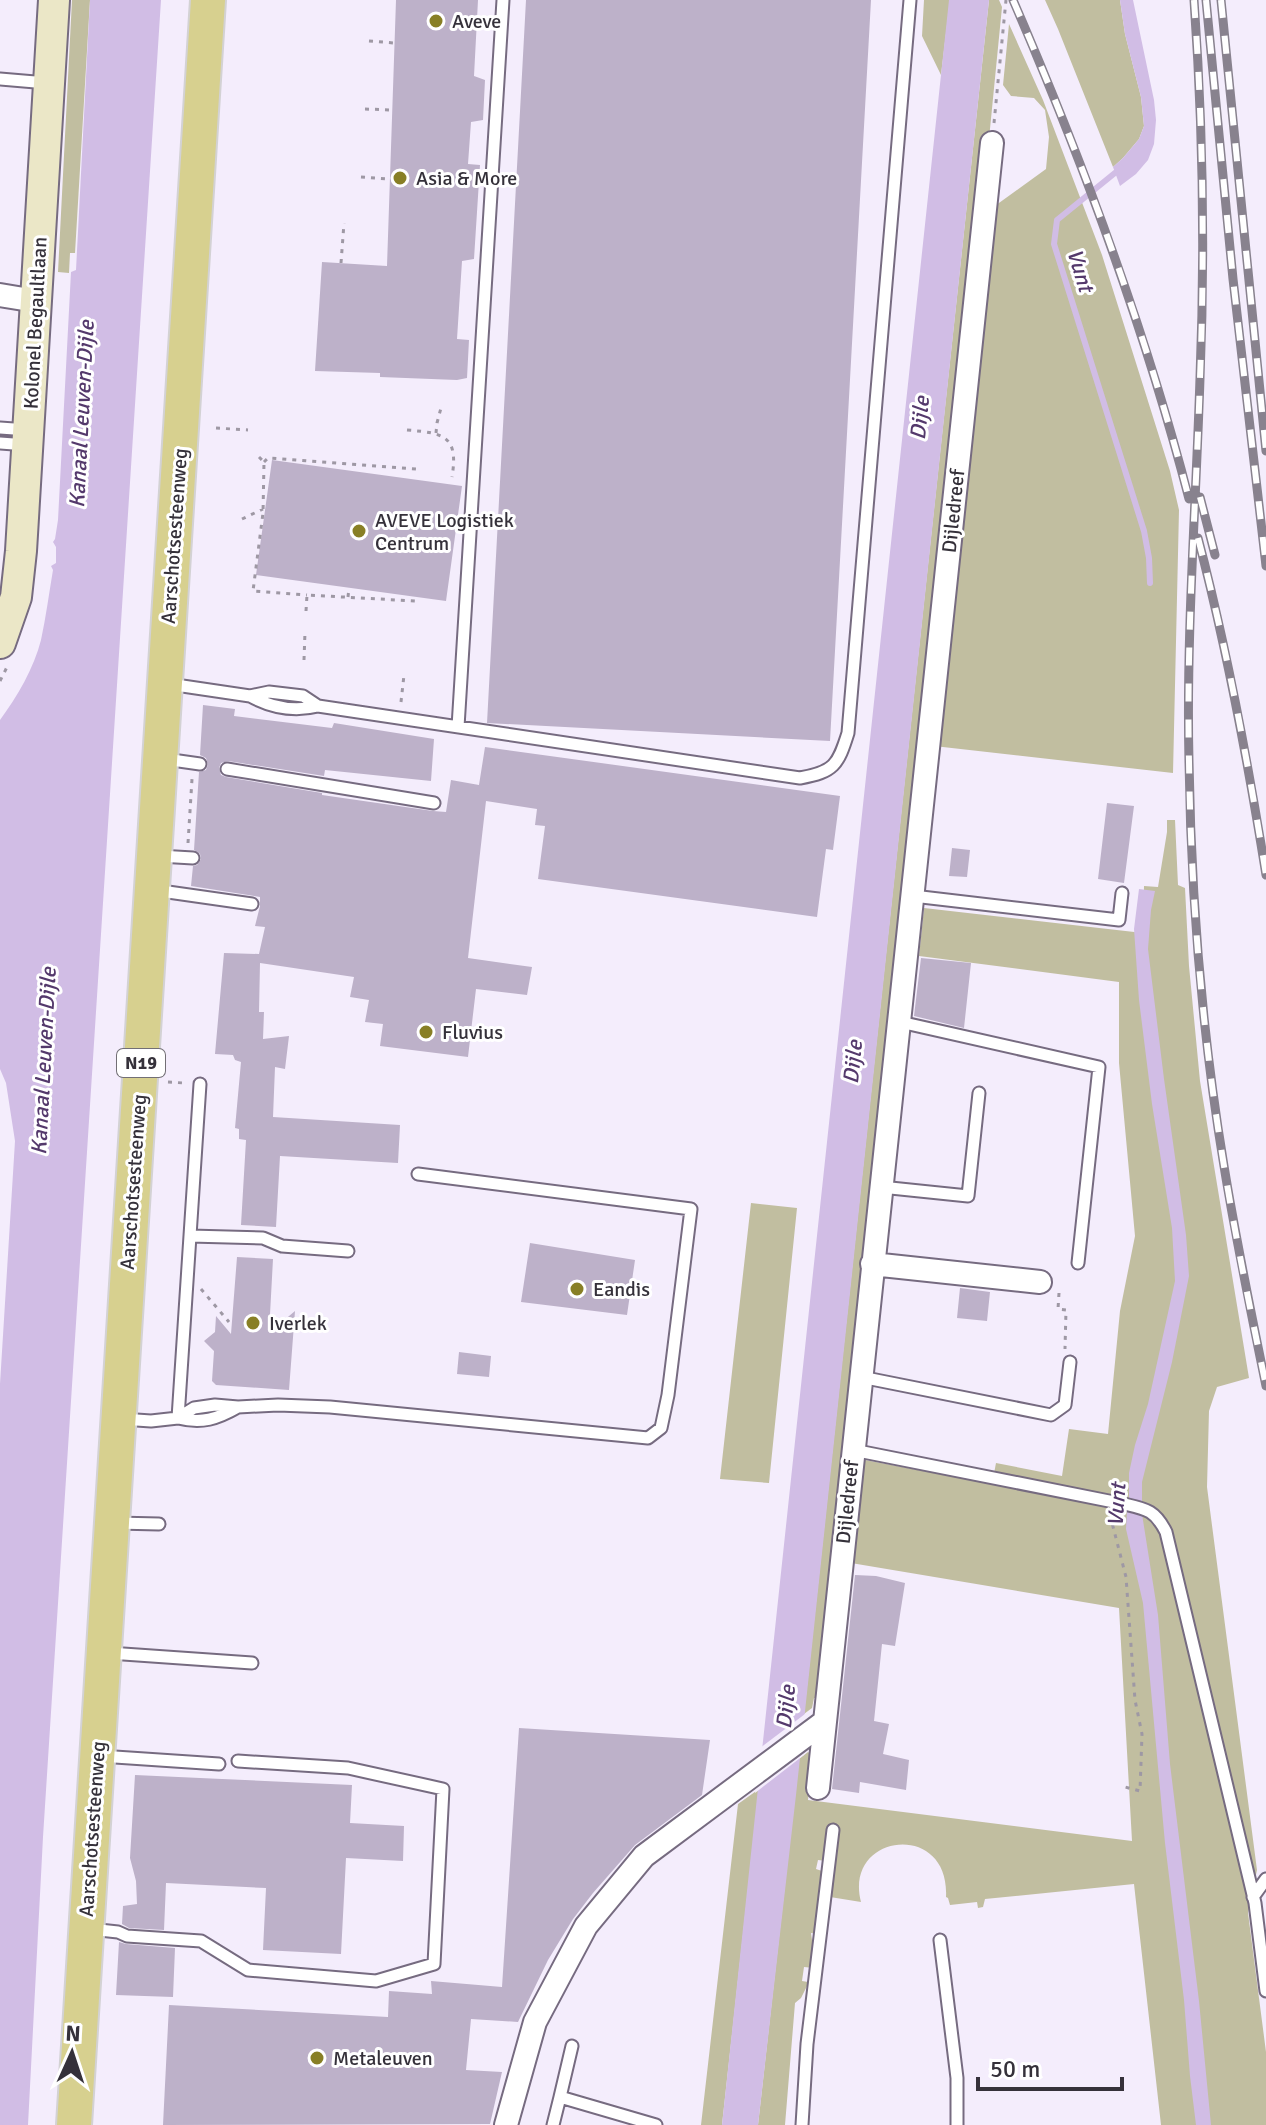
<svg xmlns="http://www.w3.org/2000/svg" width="1266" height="2125" viewBox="0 0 1266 2125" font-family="Signika,sans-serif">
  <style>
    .green { fill: #c1bea0 }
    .water { fill: #d1bde5 }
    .pier { fill: #f4edfc }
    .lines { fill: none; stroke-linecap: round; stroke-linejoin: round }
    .stream { stroke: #d1bde5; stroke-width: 6 }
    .building { fill: #bdb1c9 }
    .lane-casing { stroke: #766b80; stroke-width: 15 }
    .street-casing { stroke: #766b80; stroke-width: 26 }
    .secondary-casing { stroke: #766b80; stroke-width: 34 }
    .primary-casing { stroke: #d3d2d4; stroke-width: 38 }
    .path { stroke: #9e98a4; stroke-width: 3; stroke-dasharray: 4 6; stroke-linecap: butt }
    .lane { stroke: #fff; stroke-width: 11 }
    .street { stroke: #fff; stroke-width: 22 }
    .secondary { stroke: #ebe7c7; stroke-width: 30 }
    .primary { stroke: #d7d08f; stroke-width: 34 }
    .rail-casing { stroke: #88828e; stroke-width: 9 }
    .rail { stroke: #fff; stroke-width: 6; stroke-dasharray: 18; stroke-linecap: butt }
    .poi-dot { fill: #887f25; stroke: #fff; stroke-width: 3 }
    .labels { text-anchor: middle; stroke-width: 6; stroke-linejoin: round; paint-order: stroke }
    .shield { fill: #fff; stroke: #726f75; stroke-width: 2 }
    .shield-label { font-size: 18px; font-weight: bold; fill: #35313a }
    .poi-label { font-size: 20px; fill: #35313a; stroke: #fff; text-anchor: start }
    .street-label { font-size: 20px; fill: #35313a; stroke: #fff }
    .water-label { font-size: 22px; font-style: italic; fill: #54396c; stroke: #fff }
  </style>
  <rect width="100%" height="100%" fill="#f4edfc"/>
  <path class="green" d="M72,0H90L75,253H70L69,273L58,272Z
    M924,0H950L941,75L922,36Z
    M989,0H999L1002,7L989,139L818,1698H814L812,1708L804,1714Z
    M1045,0H1120L1125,34L1141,97L1144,126L1139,139L1123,158L1113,167L1058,29Z
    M1009,24L1043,100L1102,255L1170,471L1179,510L1173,773L934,746L992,208L1046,169L1049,137L1045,110L1034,98L1011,96L1003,85Z
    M1167,820H1175L1178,885L1185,888L1189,966L1200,1081L1249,1378L1217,1387L1209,1411L1207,1487L1257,1870L1248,1913L1266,2052V2125H1161L1134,1884L985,1899L983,1907L978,1908L977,1902L950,1905L948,1898L946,1897C950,1820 843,1833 861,1902L830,1897L838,1835L826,1861L818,1860L816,1869L825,1872L819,1934L811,1933L813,1947L817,1950L814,1968L804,1967L802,1981L808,1982V1984L801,1998L795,2003L785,2125H758L799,1759L808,1752L813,1756L808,1800L1132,1841L1119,1608L851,1563L865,1460L992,1484L996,1463L1062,1476L1069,1429L1108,1434L1120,1311L1135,1236L1119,1063V982L919,956L924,908L1143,933L1144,886L1158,887L1167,832Z
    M751,1203L797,1208L769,1483L720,1479Z
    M759,1789L722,2125H701L738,1804Z"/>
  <path class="water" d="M90,0H161L43,1837L28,2125H0V1384L15,1141L6,1083L0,1069V720C17,697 34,668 41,640C46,617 49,593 53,570L51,566L56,563V547L53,542L55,539L58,520L71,272L76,270Z
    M949,0H989L796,1795L758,2125H722Z
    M1120,0H1133L1154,100L1156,120L1154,144L1148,160L1136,174L1120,186L1113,167L1123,158L1139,139L1144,126L1141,97L1125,34Z
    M1139,889L1155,891L1151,910L1148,949L1164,1079L1186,1235L1189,1276L1172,1362L1142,1482V1502L1129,1499V1473L1135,1445L1148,1404L1175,1281L1172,1228L1152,1104L1139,1000L1134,929Z
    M1127,1511L1142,1514L1158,1615L1170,1764L1199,2001L1211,2125H1196L1190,2076L1184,2000L1165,1843L1143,1603L1126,1529Z"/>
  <path class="pier" d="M809,1711L804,1755L755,1793L760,1748Z"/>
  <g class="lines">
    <path class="stream" d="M1121,168L1057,220L1054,244L1144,531L1149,558L1150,583"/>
  </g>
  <path class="building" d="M396,0H478L474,76L485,80L483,120L471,122L468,164L480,165L474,259L462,261L457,339L469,340L467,378L457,380L380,377V373L315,371L322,262L387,266Z
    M526,0H871L830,741L487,723Z
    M272,460L462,486L446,601L256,575Z
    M203,705L235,709L234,716L332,728L334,723L434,739L431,781L325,770L324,776L228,761L221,763L219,768L221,775L226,777L322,793V795L433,811L446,812L451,780L479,785L485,747L840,796L833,850L826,849L817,917L538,879L545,826L535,825L537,809L486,801L468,958L532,967L527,995L476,989L468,1057L380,1046L383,1024L365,1022L369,1000L350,997L354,977L260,963L259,1012H264L263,1039L289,1036L285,1069L275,1067L273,1117L400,1125L398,1163L280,1156L276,1227L241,1225L246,1140L239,1139V1129L235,1128L241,1062L235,1060L233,1055L215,1054L224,953L259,954L265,927L255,926L260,906V897L191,886L193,866L197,865L201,859L200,854L194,850L199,772L206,770L208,764L206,758L200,755Z
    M1107,803L1134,806L1124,883L1098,879Z
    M952,848L970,850L967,877L949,876Z
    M921,958L971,963L964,1028L914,1016Z
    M530,1243L635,1260L627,1315L521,1302Z
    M237,1257L273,1259L269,1333L295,1311L289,1390L216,1385L212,1381L214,1351L204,1341L215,1332L216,1316L231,1334Z
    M960,1288L990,1292L987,1321L957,1318Z
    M459,1352L491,1356L489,1377L457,1374Z
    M855,1575L876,1576L905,1583L895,1646L882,1644L874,1721L889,1724L883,1754L909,1760L906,1790L860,1782L859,1793L832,1789Z
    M519,1728L710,1740L702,1795L635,1845L593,1893L573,1919L548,1960L518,2022L471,2019L466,2070L502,2072L490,2124L163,2125L169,2005L388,2017L389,1991L432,1994L431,1981L502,1987Z
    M135,1775L352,1785L350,1823L404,1826L403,1861L346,1858L341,1954L263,1950L266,1888L166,1883L164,1930L129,1928L122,1924L123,1906L137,1904L136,1881L130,1858Z
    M119,1942L126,1944L175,1948L173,1997L116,1995Z"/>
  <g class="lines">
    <g class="lane-casing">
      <path id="lane" d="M0,79L47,83
        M0,428L28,430
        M0,443L27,445
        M169,684L250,696
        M269,692L303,696L318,706C294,712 272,708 250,696Z
        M318,706L800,778C834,772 838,765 848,733L910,0
        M458,727L503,0
        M165,759L200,764
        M227,769L434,803
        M159,856L193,858
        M154,890L252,904
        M913,896L1119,920L1122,893
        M900,1022L1099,1067L1078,1263
        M881,1187L968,1196L979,1093
        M190,1236L263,1238L282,1246L348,1251
        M861,1377L1051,1415L1065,1405L1070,1362
        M215,1405L238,1407C217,1419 202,1424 178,1418L194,1408Z
        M238,1407L278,1405L330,1407L648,1438L661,1428L668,1395L691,1209L418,1174
        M122,1419L151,1421L178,1418L200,1084
        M853,1450L1124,1504C1146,1509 1155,1510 1166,1532L1255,1903L1266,1991
        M116,1523L159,1524
        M109,1653L252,1663
        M100,1756L219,1764
        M1253,1897L1266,1879
        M90,1929L118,1932L127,1936L201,1941L248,1970L376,1981L434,1964L443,1789L348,1768L238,1761
        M940,1940L957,2078V2125
        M572,2046L560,2097L656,2125
        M553,2125L560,2097
        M802,2125L807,2044L833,1830"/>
    </g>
    <g class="street-casing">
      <path id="street" d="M0,295L36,301
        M872,1264L1040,1282
        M818,1788L992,143
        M506,2125L535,2022L586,1926L644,1856L824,1722"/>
    </g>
    <g class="secondary-casing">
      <path id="secondary" d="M0,643L16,597L21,551L54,0"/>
    </g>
    <g class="primary-casing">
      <path id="primary" d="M74,2125L208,0"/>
    </g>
    <path class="path" d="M369,41L394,43
      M365,109L392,110
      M994,123L1006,0
      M361,177L389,179
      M341,263L344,223
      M216,428L248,430
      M407,430C443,433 459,435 452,477
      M436,433L437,423L442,404
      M259,457L264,462L263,513L253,591L307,595
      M264,462L268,458L416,469
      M242,519L263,509
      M348,597L349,588
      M306,611L307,595L415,601
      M304,660L305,632
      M0,681L7,667
      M401,702L404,675
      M188,843L192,779
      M168,1082L184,1083
      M201,1289L229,1322
      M1059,1293L1058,1309L1066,1310L1065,1349
      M1110,1515L1126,1577L1135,1700L1142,1734L1140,1791L1125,1787"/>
    <use href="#lane" class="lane"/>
    <use href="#street" class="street"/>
    <use href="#secondary" class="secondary"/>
    <use href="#primary" class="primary"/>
    <g class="rail-casing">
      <path id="rail" d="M1013,0C1083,162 1145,328 1189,499
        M1194,0C1203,126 1205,252 1200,378C1196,506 1186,634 1189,762C1191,897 1202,1033 1224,1166C1236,1240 1251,1313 1266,1386
        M1206,0L1233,279L1266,566
        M1221,0L1266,451
        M1200,497L1215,555
        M1198,538C1227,649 1248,762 1266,875"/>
    </g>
    <use href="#rail" class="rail"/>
  </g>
  <g class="poi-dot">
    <circle cx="436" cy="21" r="8"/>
    <circle cx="400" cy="178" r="8"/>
    <circle cx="359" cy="531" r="8"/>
    <circle cx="426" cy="1032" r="8"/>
    <circle cx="577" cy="1289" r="8"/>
    <circle cx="253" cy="1323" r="8"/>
    <circle cx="317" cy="2058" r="8"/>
  </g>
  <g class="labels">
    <rect class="shield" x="117" y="1049" width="48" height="28" rx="6"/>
    <g class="shield-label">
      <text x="141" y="1069">N19</text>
    </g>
    <g class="poi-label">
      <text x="452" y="28">Aveve</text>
      <text x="416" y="185">Asia &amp; More</text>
      <text x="375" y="527">AVEVE Logistiek<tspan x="375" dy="23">Centrum</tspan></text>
      <text x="442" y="1039">Fluvius</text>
      <text x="593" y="1296">Eandis</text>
      <text x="269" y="1330">Iverlek</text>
      <text x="333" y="2065">Metaleuven</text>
    </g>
    <g class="street-label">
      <text transform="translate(35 323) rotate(-87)" y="7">Kolonel Begaultlaan</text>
      <text transform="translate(953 511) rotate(-84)" y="7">Dijledreef</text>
      <text transform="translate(174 536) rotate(-86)" y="7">Aarschotsesteenweg</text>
      <text transform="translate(133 1182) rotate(-86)" y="7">Aarschotsesteenweg</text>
      <text transform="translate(847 1502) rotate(-84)" y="7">Dijledreef</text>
      <text transform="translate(92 1829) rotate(-86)" y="7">Aarschotsesteenweg</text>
    </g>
    <g class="water-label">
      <text transform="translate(1081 270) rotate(73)" y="8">Vunt</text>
      <text transform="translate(81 414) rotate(-87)" y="8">Kanaal Leuven-Dijle</text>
      <text transform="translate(919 418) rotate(-84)" y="8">Dijle</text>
      <text transform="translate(43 1061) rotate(-87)" y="8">Kanaal Leuven-Dijle</text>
      <text transform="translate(852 1062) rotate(-84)" y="8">Dijle</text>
      <text transform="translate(1116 1505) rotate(-86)" y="8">Vunt</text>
      <text transform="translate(785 1707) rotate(-84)" y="8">Dijle</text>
    </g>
  </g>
  <g transform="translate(72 2053) rotate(3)" stroke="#ffffff" stroke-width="6" paint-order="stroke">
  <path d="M0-6L14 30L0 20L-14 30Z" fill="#35313a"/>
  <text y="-12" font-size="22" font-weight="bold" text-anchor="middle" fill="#35313a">N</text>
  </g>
  <path d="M978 2077v12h144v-12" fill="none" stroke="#35313a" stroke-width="4"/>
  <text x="990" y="2077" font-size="24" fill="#35313a" stroke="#ffffff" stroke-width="6" paint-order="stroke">50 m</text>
</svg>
